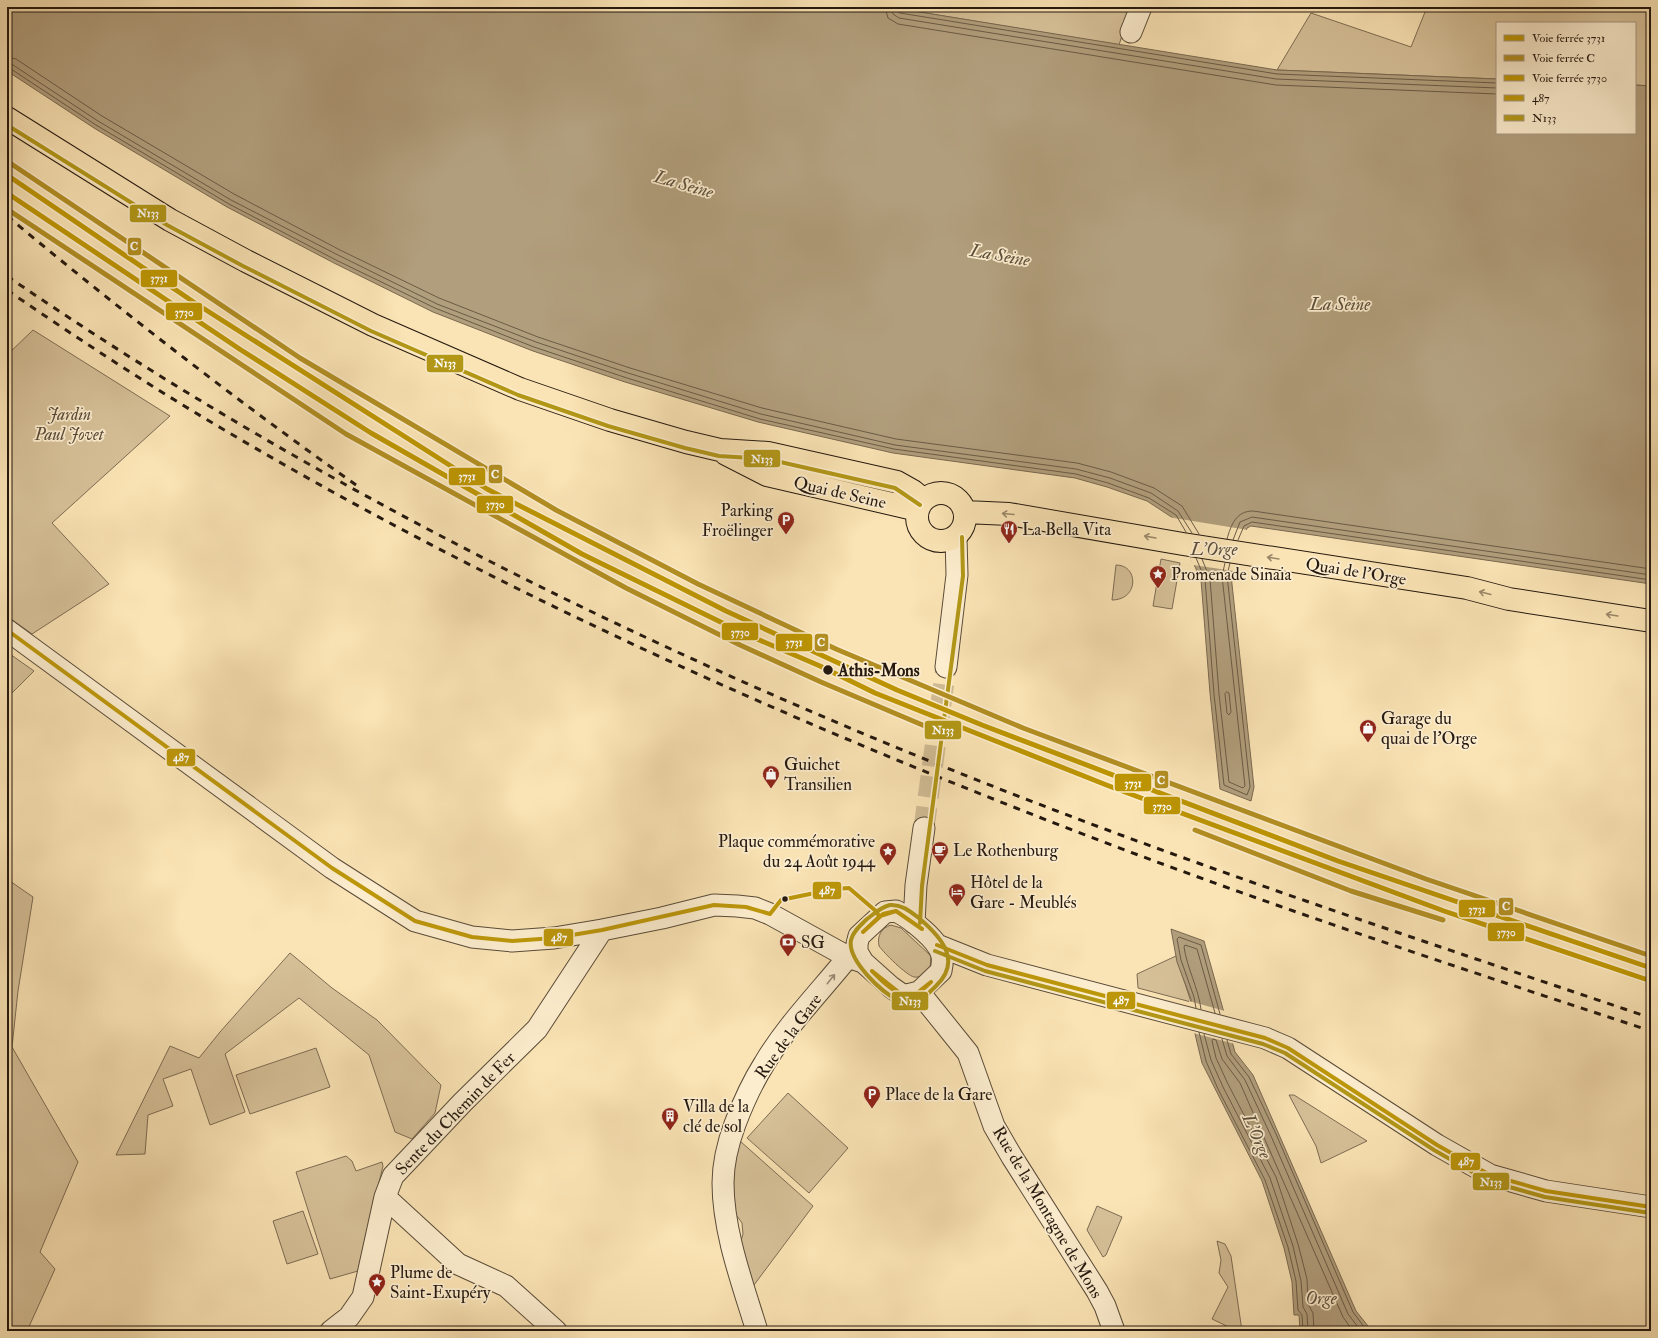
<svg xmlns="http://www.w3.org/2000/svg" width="1658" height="1338" viewBox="0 0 1658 1338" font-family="'IM FELL Double Pica',serif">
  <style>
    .green { fill: #d6c098; stroke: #7d6c54 }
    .water { fill: #b19e7c; stroke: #796850 }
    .pier { fill: #fae3b4 }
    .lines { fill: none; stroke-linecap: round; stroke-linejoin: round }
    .shore { stroke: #6a5b46; stroke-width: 1 }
    .minor-tunnel { stroke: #cfba93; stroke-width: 21; stroke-dasharray: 21 10; stroke-linecap: butt }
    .minor-casing { stroke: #5a4b38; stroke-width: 23 }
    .major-casing { stroke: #24180f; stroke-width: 24 }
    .minor { stroke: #fcedce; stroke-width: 21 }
    .major { stroke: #fae3b4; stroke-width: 22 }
    .rail { stroke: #24180f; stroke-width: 3; stroke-dasharray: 7 7; stroke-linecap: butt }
    .bus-1-casing { stroke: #fcedce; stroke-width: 7 }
    .bus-2-casing { stroke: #fcedce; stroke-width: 7 }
    .bus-1 { stroke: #bd970a; stroke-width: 4 }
    .bus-2 { stroke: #b29717; stroke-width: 4 }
    .rail-1-casing { stroke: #fcedce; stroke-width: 8 }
    .rail-2-casing { stroke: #fcedce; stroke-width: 8 }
    .rail-3-casing { stroke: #fcedce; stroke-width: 8 }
    .rail-1 { stroke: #bd9502; stroke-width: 5 }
    .rail-2 { stroke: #b28e22; stroke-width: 5 }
    .rail-3 { stroke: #bd9502; stroke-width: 5 }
    .oneway { stroke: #9a886a }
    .oneway2 { stroke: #9b8d78 }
    .stop-dot { fill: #24180f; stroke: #fcedce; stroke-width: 1.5 }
    .labels { text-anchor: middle; stroke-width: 3.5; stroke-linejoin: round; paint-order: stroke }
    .park-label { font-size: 17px; font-style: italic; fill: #594a38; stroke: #fcedce }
    .street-label { font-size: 17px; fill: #24180f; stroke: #fcedce }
    .poi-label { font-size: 17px; fill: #24180f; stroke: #fcedce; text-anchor: start }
    .stop-label { font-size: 17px; font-weight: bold; fill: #24180f; stroke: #fcedce; text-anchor: start }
    .water-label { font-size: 18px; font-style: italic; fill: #5c4e3b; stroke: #fcedce }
    .line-badge { stroke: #fcedce; stroke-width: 1.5 }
    .badge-label { font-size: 11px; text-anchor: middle; font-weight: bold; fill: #fff }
  </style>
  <rect width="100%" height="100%" fill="#fae3b4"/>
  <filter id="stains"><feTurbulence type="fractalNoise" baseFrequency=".005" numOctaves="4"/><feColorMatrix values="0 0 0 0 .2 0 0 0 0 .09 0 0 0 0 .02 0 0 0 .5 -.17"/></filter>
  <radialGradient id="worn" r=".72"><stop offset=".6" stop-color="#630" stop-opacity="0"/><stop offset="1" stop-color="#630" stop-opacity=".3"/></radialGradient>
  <path class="green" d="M889,7H1131L1119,45Z
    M1427,7H1651V86L1635,85V23H1497V79L1277,70L1311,13L1411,47Z
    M33,330L170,416L52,523L109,584L32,634L7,616V355Z
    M1161,559L1180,563L1172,609L1153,606Z
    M1116,565C1139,565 1139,600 1112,600Z
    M7,652L34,671L7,698Z
    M7,879L33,897L18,991L12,1047L78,1162L40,1252L55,1269L27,1331H7Z
    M891,925L901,928L931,956L930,969C926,973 921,978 914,977C906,975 884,953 879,946C877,936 881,928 891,925Z
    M290,953L332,988L377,1020L441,1085L435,1113L412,1139L395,1132L369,1055L299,998L225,1054L245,1112L210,1125L191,1069L163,1079L173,1106L148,1115L145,1154L116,1155L170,1046L199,1058L220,1032Z
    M1176,956L1191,1002L1138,988L1137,974Z
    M316,1048L330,1087L250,1114L236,1075Z
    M788,1093L848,1148L809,1193L747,1138Z
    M1289,1095H1294L1367,1141L1321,1163L1316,1146Z
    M740,1141L813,1206L751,1289L740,1244L743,1234L742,1223L734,1212L731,1196L733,1168Z
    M346,1156L352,1161L356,1171L382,1162L383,1166L358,1271L330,1279L296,1172Z
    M1097,1206L1122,1217L1106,1255L1103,1257L1087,1230Z
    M303,1211L318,1254L287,1264L273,1221Z
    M1217,1241L1225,1244L1231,1256L1242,1331H1237L1212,1319L1228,1287L1219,1273L1221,1260Z"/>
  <path class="water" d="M7,7H889L1277,70L1497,79V133H1635V85L1651,86V584L1251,526L1247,528L1231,575L1254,787L1251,801L1220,789L1210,693L1201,580L1173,518L1147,501L1107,487L1075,478L893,453L758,422L625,382L533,351L433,312L334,263L227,207L94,128L7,71Z
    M1171,929L1204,941L1235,1052L1253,1075L1356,1311L1372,1331H1300L1299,1315H1294L1292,1282L1284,1248L1262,1181L1202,1063L1195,1034L1191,999L1177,962Z"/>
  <path class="pier" d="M1168,517L1248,530L1234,571L1193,565L1186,545L1172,520Z
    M1189,1001L1225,1011L1235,1044L1193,1033Z"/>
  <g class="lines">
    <path class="shore" d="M885,7L888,18L898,24L1276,85L1497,94
      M891,7L893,14L899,18L1276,79L1497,88
      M896,7L897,11L900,13L1277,74L1497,83
      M7,57L16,59L102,116L234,194L340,250L439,298L538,337L630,368L762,408L896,439L1077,463L1111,472L1154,488L1182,506L1199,534
      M7,63L13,65L98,121L231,200L338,255L437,304L536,342L628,373L761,414L895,445L1076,469L1110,478L1151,493L1178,511L1192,533
      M7,68L11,69L96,125L229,204L336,260L435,308L534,347L627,378L760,419L894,449L1076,474L1108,483L1149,498L1176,515L1186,532
      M1227,539C1231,525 1236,511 1253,511L1651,569
      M1233,540L1240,522L1252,517L1651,575
      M1238,540L1244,526L1252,522L1651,580
      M1196,558L1205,579L1214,694L1224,785L1247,795L1250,787L1227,575L1230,563
      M1202,559L1210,579L1219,694L1229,782L1243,788L1245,786L1222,576L1225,563
      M1227,692L1229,693L1231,712L1229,715L1227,713L1225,694Z
      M1196,1008L1194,997L1181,960L1177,939L1179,937L1201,945L1220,1014
      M1201,1009C1198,987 1187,968 1184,947L1185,945L1197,949L1215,1013
      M1199,1032L1206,1061L1218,1089L1265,1180L1288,1247L1296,1281L1298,1310L1302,1315L1303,1331
      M1204,1034L1211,1060L1223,1087L1270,1178L1293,1246L1301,1281L1303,1307L1307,1314L1308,1331
      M1222,1039L1227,1056L1245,1080L1271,1136L1348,1314L1361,1331
      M1227,1040L1231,1054L1249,1077L1276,1134L1353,1312L1367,1331
      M1314,1331L1313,1313L1308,1304L1307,1279L1298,1244L1276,1177L1228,1084L1216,1058L1212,1041L1213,1039L1216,1040L1222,1059L1240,1083L1343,1317L1353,1331"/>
    <path class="minor-tunnel" d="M924,828L946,667"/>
    <g class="minor-casing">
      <path id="minor" d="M1131,32L1141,7
        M7,630L332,868L415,921L472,937L512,941L554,938L602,930L662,918L714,905L737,906L755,908L770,914L848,957L863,962
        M946,667L957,575L956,537
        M896,911C910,918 939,940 942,956C943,961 942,966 941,971L919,992L907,995L901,994L891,987L863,962L857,952V944L859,936L885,912Z
        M914,923L916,885L924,828
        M937,945L987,965L1265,1038L1288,1048L1437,1145L1490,1175L1546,1191L1651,1207
        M919,992L968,1053L994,1126L1012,1157L1097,1291L1105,1306L1114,1331
        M385,1197L458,1264L506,1286L556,1331
        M331,1331L349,1317L363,1297L385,1197L393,1176L462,1103L537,1029L602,930
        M757,1331C743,1285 723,1232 723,1183C723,1163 728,1143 735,1124C743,1103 752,1083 764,1064C787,1025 820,992 848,957"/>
    </g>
    <g class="major-casing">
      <path id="major" d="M7,118L170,220L246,261L373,325L520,389L610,420L686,442L720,450L768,453L897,482L913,491L924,500
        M726,454L767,475L918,510
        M917 517a24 24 0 1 1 48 0a24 24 0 1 1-48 0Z
        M965,512L1009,514L1183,544L1467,588L1509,599L1651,621"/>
    </g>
    <use href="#minor" class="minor"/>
    <use href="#major" class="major"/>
    <path class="rail" d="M7,216C120,310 236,400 356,485
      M7,276C310,484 641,647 982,782C1202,869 1427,942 1651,1018
      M7,290C77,338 148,385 221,428C474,578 742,700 1016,808C1225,891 1438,961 1651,1031"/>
    <g class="bus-1-casing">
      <path id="bus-1" d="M7,630L332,868L415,921L472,937L512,941L554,938L602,930L714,905L746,907L770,914
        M896,911L922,929
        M896,911L922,929
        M770,914L781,900L834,889L849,888L877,912L879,917
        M863,932L883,914L896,911
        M863,932L880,916L896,911
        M937,945L987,965L1265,1038L1288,1048L1437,1145L1490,1175L1546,1191L1651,1207
        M872,971L901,994L917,993L931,982
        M872,971C891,990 908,1007 931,982"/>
    </g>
    <g class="bus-2-casing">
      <path id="bus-2" d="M7,125L167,225L243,266L371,331L518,395L608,426L685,448L719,456L767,459L895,488L920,505
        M890,905C902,904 911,912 920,919C942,938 962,961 936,986C930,992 924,998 916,1000C911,1001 904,1002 898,1000C882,993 847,960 851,940C853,931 861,925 867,919C875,913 881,907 890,905Z
        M920,923L922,886L963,576L962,537
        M935,951L985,971L1263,1044L1285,1053L1434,1150L1488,1181L1545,1197L1650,1213"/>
    </g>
    <use href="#bus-1" class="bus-1"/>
    <use href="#bus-2" class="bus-2"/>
    <g class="rail-1-casing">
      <path id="rail-1" d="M7,175L195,303L487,489L726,611L897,690L982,725L1338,861L1651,968"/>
    </g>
    <g class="rail-2-casing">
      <path id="rail-2" d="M7,161L300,358L556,510L698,584L836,649L1023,728L1426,879L1651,956
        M7,209L346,434L626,588L740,645L821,682L939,732
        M1195,830L1351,891L1443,920"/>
    </g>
    <g class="rail-3-casing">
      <path id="rail-3" d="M7,193L241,350L371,433L582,554L743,633L820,666L875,693L1109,786L1444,911L1651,981"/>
    </g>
    <use href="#rail-1" class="rail-1"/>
    <use href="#rail-2" class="rail-2"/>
    <use href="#rail-3" class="rail-3"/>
  </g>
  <defs><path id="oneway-shaft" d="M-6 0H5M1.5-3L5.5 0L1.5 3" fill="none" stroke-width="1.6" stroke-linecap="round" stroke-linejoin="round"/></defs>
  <g class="oneway">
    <use href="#oneway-shaft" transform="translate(1008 514) rotate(-175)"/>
    <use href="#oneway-shaft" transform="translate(1150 537) rotate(-170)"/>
    <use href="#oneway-shaft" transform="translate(1273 558) rotate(-171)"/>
    <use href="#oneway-shaft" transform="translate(1485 593) rotate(-166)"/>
    <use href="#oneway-shaft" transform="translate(1612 615) rotate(-171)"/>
  </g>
  <use class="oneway2" href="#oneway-shaft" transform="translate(831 979) rotate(-51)"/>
  <defs>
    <g id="parking-pin" transform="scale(0.9)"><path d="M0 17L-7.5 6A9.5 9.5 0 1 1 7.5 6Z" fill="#8f2418" stroke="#fcedce"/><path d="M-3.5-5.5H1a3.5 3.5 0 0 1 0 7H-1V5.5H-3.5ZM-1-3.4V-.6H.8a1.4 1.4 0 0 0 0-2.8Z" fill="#fff"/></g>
    <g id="restaurant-pin" transform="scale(0.9)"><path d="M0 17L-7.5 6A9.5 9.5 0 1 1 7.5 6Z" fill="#8f2418" stroke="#fcedce"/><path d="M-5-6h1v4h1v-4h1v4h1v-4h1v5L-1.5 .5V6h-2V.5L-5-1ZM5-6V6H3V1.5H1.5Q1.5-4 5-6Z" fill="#fff"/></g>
    <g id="sight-pin" transform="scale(0.9)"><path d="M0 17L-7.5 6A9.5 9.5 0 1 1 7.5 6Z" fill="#8f2418" stroke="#fcedce"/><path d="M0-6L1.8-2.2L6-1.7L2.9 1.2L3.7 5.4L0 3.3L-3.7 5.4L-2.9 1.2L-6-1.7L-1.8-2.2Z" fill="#fff"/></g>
    <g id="shop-pin" transform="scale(0.9)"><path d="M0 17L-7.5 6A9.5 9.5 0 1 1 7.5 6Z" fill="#8f2418" stroke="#fcedce"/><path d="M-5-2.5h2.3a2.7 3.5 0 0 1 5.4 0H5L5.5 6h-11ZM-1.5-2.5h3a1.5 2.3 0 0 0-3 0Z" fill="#fff"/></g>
    <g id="cafe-pin" transform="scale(0.9)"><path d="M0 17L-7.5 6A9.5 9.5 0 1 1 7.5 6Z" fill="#8f2418" stroke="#fcedce"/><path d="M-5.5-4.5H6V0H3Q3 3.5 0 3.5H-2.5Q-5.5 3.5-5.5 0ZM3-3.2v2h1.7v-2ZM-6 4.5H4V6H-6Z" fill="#fff"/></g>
    <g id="hotel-pin" transform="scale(0.9)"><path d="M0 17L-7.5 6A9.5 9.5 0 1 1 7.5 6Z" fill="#8f2418" stroke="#fcedce"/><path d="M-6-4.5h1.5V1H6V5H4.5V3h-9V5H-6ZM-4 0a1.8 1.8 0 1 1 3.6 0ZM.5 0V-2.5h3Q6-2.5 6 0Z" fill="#fff"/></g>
    <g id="bank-pin" transform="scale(0.9)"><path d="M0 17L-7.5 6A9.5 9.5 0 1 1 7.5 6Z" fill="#8f2418" stroke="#fcedce"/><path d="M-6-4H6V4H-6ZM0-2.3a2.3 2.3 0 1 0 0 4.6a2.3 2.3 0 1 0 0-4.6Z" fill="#fff"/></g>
    <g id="building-pin" transform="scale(0.9)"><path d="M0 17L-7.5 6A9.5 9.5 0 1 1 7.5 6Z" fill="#8f2418" stroke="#fcedce"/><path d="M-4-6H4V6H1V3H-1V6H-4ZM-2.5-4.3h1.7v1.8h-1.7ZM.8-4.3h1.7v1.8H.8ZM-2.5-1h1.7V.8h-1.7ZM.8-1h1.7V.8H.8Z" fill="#fff"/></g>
  </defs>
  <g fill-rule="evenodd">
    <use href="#parking-pin" x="786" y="520"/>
    <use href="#restaurant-pin" x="1009" y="529"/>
    <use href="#sight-pin" x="1158" y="574"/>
    <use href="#shop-pin" x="1368" y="728"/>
    <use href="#shop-pin" x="771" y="774"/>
    <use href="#cafe-pin" x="940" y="850"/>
    <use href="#sight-pin" x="888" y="851"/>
    <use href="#hotel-pin" x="957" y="892"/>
    <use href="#bank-pin" x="788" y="942"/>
    <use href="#parking-pin" x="872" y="1094"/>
    <use href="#building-pin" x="670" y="1116"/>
    <use href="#sight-pin" x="377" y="1282"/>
  </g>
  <g class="stop-dot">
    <circle cx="828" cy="670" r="5.5"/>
    <circle cx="785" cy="899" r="3.5"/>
  </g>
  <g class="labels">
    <g class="park-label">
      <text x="69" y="420">Jardin<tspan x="69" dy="20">Paul Jovet</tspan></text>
    </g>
    <g class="street-label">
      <text transform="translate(840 492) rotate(13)" y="6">Quai de Seine</text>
      <text transform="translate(1356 571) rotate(9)" y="6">Quai de l'Orge</text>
      <text transform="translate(788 1036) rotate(-54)" y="6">Rue de la Gare</text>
      <text transform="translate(455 1113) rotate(-46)" y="6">Sente du Chemin de Fer</text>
      <text transform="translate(1048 1212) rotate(59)" y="6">Rue de la Montagne de Mons</text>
    </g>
    <g class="poi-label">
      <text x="773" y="516" text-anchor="end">Parking<tspan x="773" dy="20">Froëlinger</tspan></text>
      <text x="1022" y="535">La Bella Vita</text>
      <text x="1171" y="580">Promenade Sinaia</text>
      <text x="1381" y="724">Garage du<tspan x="1381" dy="20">quai de l'Orge</tspan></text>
      <text x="784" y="770">Guichet<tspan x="784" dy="20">Transilien</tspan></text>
      <text x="875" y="847" text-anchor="end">Plaque commémorative<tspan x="875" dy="20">du 24 Août 1944</tspan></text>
      <text x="953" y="856">Le Rothenburg</text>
      <text x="970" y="888">Hôtel de la<tspan x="970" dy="20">Gare - Meublés</tspan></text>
      <text x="801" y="948">SG</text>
      <text x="885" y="1100">Place de la Gare</text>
      <text x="683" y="1112">Villa de la<tspan x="683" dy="20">clé de sol</tspan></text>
      <text x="390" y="1278">Plume de<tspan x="390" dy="20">Saint-Exupéry</tspan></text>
    </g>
    <g class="stop-label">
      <text x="838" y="676">Athis-Mons</text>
    </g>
    <g class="water-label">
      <text transform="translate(684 184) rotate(16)" y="6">La Seine</text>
      <text transform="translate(1000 255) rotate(10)" y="6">La Seine</text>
      <text x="1340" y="310">La Seine</text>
      <text x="1214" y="555">L'Orge</text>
      <text transform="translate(1257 1136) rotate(66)" y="6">L'Orge</text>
      <text x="1321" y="1304">Orge</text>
    </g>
  </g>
  <g class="line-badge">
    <rect x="129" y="204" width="38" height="19" rx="4" fill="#b29717"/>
    <rect x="127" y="237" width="15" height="19" rx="4" fill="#b28e22"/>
    <rect x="140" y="269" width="38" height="19" rx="4" fill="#bd9502"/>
    <rect x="165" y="302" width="38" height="19" rx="4" fill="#bd9502"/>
    <rect x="426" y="354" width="38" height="19" rx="4" fill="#b29717"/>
    <rect x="743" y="449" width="38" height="19" rx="4" fill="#b29717"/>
    <rect x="488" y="464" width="15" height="20" rx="4" fill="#b28e22"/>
    <rect x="448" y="467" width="38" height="19" rx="4" fill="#bd9502"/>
    <rect x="476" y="495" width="38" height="19" rx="4" fill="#bd9502"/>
    <rect x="721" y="622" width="38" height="19" rx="4" fill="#bd9502"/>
    <rect x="814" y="633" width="15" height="19" rx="4" fill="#b28e22"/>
    <rect x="775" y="633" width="38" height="19" rx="4" fill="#bd9502"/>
    <rect x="924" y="720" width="38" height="20" rx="4" fill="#b29717"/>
    <rect x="166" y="748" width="30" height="19" rx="4" fill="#bd970a"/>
    <rect x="1154" y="770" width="15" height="19" rx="4" fill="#b28e22"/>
    <rect x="1114" y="773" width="38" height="19" rx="4" fill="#bd9502"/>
    <rect x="1143" y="796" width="38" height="19" rx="4" fill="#bd9502"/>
    <rect x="812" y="881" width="30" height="19" rx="4" fill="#bd970a"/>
    <rect x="1498" y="897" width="16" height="19" rx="4" fill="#b28e22"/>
    <rect x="1458" y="899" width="38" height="19" rx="4" fill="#bd9502"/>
    <rect x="1487" y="922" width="38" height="20" rx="4" fill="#bd9502"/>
    <rect x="543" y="928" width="31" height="19" rx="4" fill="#bd970a"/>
    <rect x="1106" y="991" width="30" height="19" rx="4" fill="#bd970a"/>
    <rect x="891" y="991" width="38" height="20" rx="4" fill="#b29717"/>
    <rect x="1450" y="1152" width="31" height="19" rx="4" fill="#bd970a"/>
    <rect x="1472" y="1172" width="38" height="19" rx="4" fill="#b29717"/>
  </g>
  <g class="badge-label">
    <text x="148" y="217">N133</text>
    <text x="134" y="250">C</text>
    <text x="159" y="282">3731</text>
    <text x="184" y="316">3730</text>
    <text x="445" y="367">N133</text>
    <text x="762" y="463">N133</text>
    <text x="495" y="478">C</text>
    <text x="467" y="480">3731</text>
    <text x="495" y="508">3730</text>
    <text x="740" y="636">3730</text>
    <text x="821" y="646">C</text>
    <text x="794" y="646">3731</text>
    <text x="943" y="734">N133</text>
    <text x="181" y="761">487</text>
    <text x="1161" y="784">C</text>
    <text x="1133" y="787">3731</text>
    <text x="1162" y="810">3730</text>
    <text x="827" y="894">487</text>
    <text x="1506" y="910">C</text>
    <text x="1477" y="913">3731</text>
    <text x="1506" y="936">3730</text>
    <text x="559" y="941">487</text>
    <text x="1121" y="1004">487</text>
    <text x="910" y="1005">N133</text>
    <text x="1466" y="1165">487</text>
    <text x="1491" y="1186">N133</text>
  </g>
  <rect width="1658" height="1338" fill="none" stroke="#fae3b4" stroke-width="24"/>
  <rect x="8" y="8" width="1642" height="1322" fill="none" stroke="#24180f" stroke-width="2"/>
  <rect x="12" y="12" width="1634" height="1314" fill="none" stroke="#24180f"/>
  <rect x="1496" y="22" width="140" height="112" fill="#fcedce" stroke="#a69882"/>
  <rect x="1504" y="35" width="20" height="6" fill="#bd9502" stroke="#a69882"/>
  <text x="1532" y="42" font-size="12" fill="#24180f">Voie ferrée 3731</text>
  <rect x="1504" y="55" width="20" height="6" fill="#b28e22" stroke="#a69882"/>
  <text x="1532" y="62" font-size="12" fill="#24180f">Voie ferrée C</text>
  <rect x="1504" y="75" width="20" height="6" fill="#bd9502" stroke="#a69882"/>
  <text x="1532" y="82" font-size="12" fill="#24180f">Voie ferrée 3730</text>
  <rect x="1504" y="95" width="20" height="6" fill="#bd970a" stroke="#a69882"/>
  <text x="1532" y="102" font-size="12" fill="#24180f">487</text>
  <rect x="1504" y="115" width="20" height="6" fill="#b29717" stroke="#a69882"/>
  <text x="1532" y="122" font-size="12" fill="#24180f">N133</text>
  <rect width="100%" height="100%" filter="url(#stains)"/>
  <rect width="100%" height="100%" fill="url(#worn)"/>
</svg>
